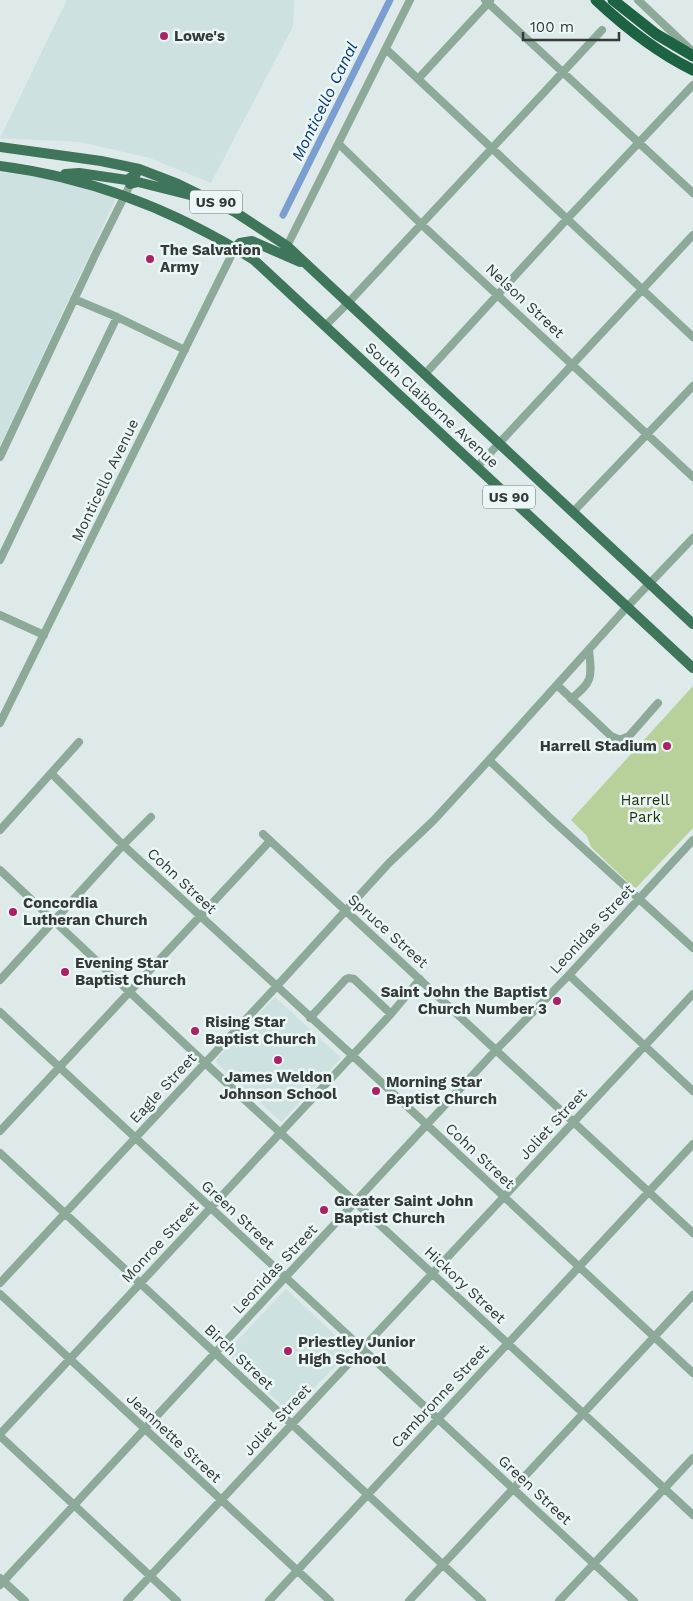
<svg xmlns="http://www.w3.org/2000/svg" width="693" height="1601" viewBox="0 0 693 1601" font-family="'Work Sans',sans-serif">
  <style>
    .built { fill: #cce1e0 }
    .green { fill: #b8d19a }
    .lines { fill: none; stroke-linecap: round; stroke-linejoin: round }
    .canal { stroke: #7b9dd0; stroke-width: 7 }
    .minor { stroke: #8da999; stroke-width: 8 }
    .major { stroke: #3f755a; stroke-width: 10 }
    .highway { stroke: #1c6243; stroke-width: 11 }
    .poi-dot { fill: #aa2166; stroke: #ebf7f6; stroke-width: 2 }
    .labels { text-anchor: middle; stroke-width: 5; stroke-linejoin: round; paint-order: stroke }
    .shield { fill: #ebf7f6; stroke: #6c7372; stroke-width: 1 }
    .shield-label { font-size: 14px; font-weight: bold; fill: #353a39 }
    .poi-label { font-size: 15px; font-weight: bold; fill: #353a39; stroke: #ebf7f6; text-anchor: start }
    .street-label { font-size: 15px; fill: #353a39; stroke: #ebf7f6 }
    .park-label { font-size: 15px; fill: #223307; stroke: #ebf7f6 }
    .water-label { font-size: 16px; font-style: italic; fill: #0b3673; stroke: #ebf7f6 }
  </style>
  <rect width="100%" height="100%" fill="#dee9e9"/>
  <path class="built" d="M67,0H294L293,26L211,183L150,158L80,142L0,138Z
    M0,172L31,176L58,182L87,188L116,198L0,446Z
    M275,997L341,1058L281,1122L215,1061Z
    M286,1289L351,1350L290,1413L226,1352Z"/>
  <path class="green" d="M693,686V828L635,889L591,847L587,836L571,820Z"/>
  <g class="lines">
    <path class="canal" d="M283,215L390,0"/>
    <path class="minor" d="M485,0L693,193
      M638,0L692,51
      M386,49L693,337
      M418,79L490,1
      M339,144L421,224L693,477
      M287,246L410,0
      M74,299L117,317L185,350
      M325,326L348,303L602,30
      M425,374L567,219L693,85
      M0,457L96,253L133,179
      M477,467L693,235
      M573,512L693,386
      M0,560L117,317
      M0,615L44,635
      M557,685L611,736L620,740L629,736L658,703
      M571,699C593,681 592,678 589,650
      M0,723L235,248
      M489,760L549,817L693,948
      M51,773L123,845L352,1055L693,1373
      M0,830L79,742
      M263,834L693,1233
      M0,870L205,1063L693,1515
      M569,975L693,1091
      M0,980L123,845L151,817
      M0,1012L634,1601
      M310,1018L346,979L349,978L354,979L391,1014
      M0,1131L270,841
      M0,1153L482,1601
      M0,1283L276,987L389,863L434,820L489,760L627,607L693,538
      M0,1294L330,1601
      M0,1434L391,1014L420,979
      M0,1436L177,1601
      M0,1578L25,1601
      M0,1585L496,1050L569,975L693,840
      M127,1601L693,994
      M269,1601L693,1144
      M409,1601L693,1295
      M559,1601L693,1458"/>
    <path class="major" d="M0,147L101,161L139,169L178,184L235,212L287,246L693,624
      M0,166C93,178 175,210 254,260L693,668
      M65,174L79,173L127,180L136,174
      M130,184L138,182L190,195
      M235,248L240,243L252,241L300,262"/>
    <path class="highway" d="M596,0C626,28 656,52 693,70
      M613,0L656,34L693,56"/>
  </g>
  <g class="poi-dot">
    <circle cx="164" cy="36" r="5"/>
    <circle cx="150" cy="259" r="5"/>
    <circle cx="667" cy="746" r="5"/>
    <circle cx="13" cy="912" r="5"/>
    <circle cx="65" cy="972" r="5"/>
    <circle cx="557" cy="1001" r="5"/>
    <circle cx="195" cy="1031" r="5"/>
    <circle cx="278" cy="1060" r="5"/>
    <circle cx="376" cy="1091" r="5"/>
    <circle cx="324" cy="1210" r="5"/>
    <circle cx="288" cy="1351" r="5"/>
  </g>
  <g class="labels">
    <g class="shield">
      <rect x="190" y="190.5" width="52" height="23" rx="4"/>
      <rect x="483" y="485.5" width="52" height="23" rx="4"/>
    </g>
    <g class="shield-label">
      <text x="216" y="207">US 90</text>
      <text x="509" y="502">US 90</text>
    </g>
    <g class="poi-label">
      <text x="174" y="41">Lowe's</text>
      <text x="160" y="255">The Salvation<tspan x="160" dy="17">Army</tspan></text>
      <text x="657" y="751" text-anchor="end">Harrell Stadium</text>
      <text x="23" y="908">Concordia<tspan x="23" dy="17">Lutheran Church</tspan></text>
      <text x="75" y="968">Evening Star<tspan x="75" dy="17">Baptist Church</tspan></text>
      <text x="547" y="997" text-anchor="end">Saint John the Baptist<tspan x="547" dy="17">Church Number 3</tspan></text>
      <text x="205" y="1027">Rising Star<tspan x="205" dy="17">Baptist Church</tspan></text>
      <text x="278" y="1082" text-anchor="middle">James Weldon<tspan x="278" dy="17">Johnson School</tspan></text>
      <text x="386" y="1087">Morning Star<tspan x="386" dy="17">Baptist Church</tspan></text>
      <text x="334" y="1206">Greater Saint John<tspan x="334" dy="17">Baptist Church</tspan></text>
      <text x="298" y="1347">Priestley Junior<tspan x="298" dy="17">High School</tspan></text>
    </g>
    <g class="street-label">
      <text transform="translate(525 301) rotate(43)" y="5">Nelson Street</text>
      <text transform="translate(432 405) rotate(43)" y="5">South Claiborne Avenue</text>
      <text transform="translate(105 480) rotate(-64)" y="5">Monticello Avenue</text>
      <text transform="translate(182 881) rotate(43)" y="5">Cohn Street</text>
      <text transform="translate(592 929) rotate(-47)" y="5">Leonidas Street</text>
      <text transform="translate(388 931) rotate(42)" y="5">Spruce Street</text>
      <text transform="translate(163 1088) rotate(-47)" y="5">Eagle Street</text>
      <text transform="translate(553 1124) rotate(-47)" y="5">Joliet Street</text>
      <text transform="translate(480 1156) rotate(43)" y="5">Cohn Street</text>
      <text transform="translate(238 1215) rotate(43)" y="5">Green Street</text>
      <text transform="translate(160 1242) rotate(-47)" y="5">Monroe Street</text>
      <text transform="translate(275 1269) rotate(-47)" y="5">Leonidas Street</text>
      <text transform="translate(465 1285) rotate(43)" y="5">Hickory Street</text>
      <text transform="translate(239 1357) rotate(43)" y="5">Birch Street</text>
      <text transform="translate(440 1396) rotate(-47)" y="5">Cambronne Street</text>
      <text transform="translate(277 1420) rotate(-47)" y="5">Joliet Street</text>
      <text transform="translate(174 1438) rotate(43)" y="5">Jeannette Street</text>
      <text transform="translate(535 1490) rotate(43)" y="5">Green Street</text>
    </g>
    <g class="park-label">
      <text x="645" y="805">Harrell<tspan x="645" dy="17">Park</tspan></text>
    </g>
    <g class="water-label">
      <text transform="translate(324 101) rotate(-64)" y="6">Monticello Canal</text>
    </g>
  </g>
  <path d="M523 32v8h96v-8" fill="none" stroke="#353a39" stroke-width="2.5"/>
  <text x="530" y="32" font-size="15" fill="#353a39" stroke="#ebf7f6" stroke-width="4" paint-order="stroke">100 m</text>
</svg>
